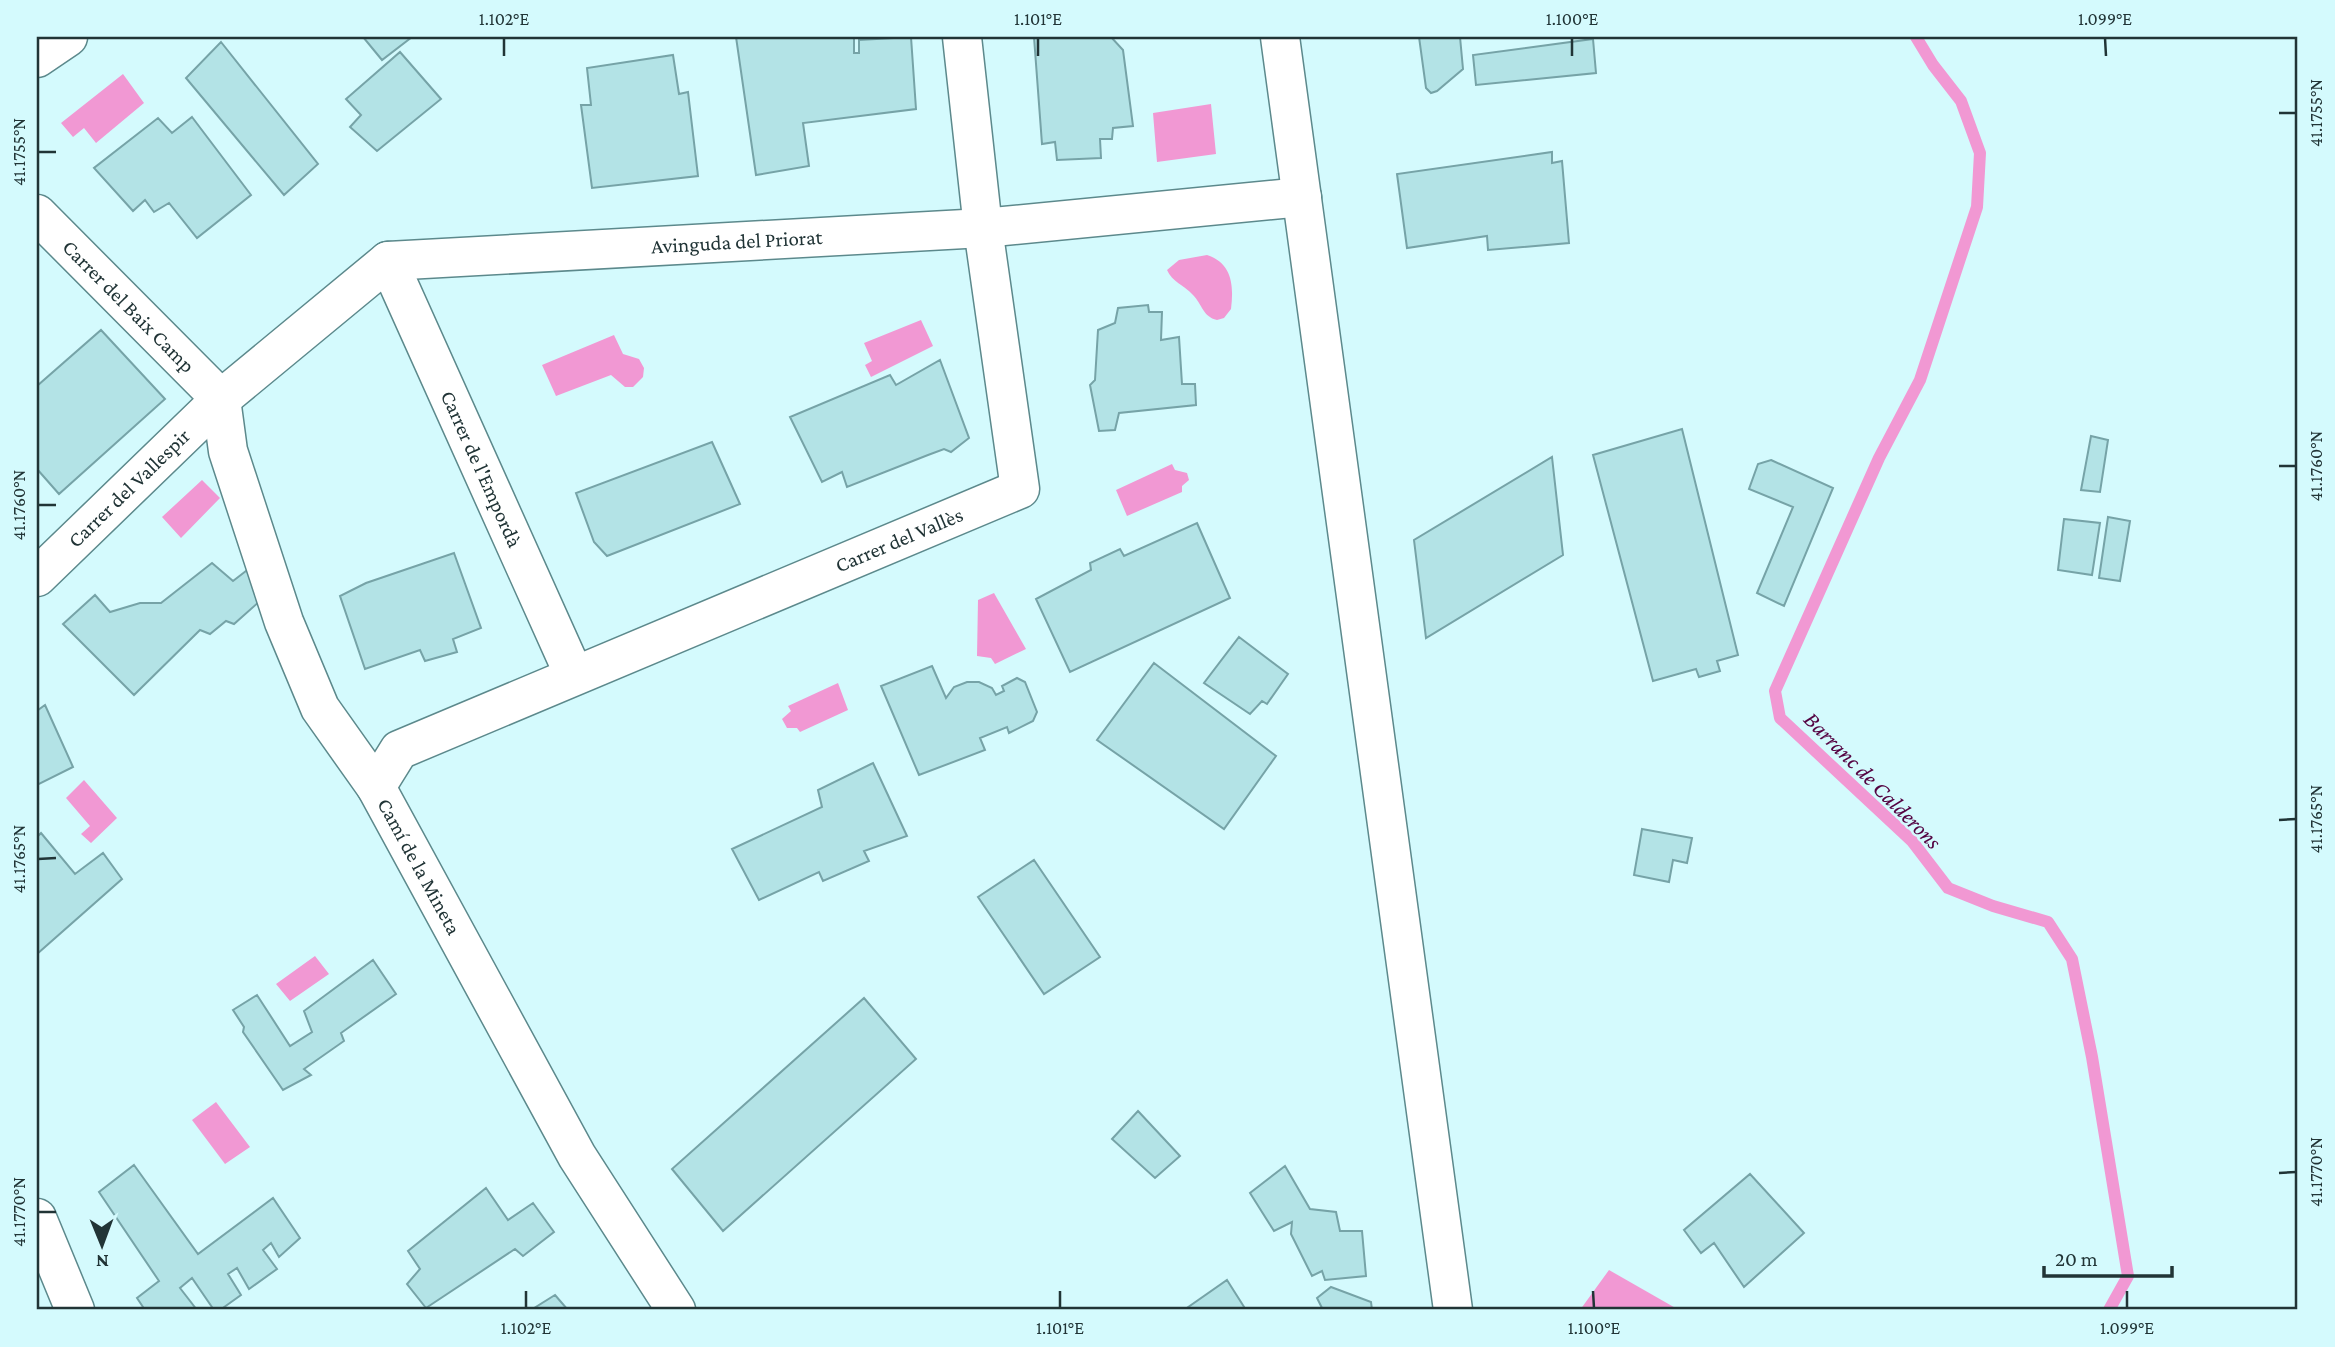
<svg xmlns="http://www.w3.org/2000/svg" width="2335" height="1347" viewBox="0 0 2335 1347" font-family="'Crimson Pro',serif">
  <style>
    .water { fill: #f198d3 }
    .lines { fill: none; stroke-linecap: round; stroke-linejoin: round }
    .stream { stroke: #f198d3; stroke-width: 12 }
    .building { fill: #b3e3e6; stroke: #76a3a7; stroke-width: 2 }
    .minor-casing { stroke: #5c898c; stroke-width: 41 }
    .tertiary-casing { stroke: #5c898c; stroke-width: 41 }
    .minor { stroke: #fff; stroke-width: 38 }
    .tertiary { stroke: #fff; stroke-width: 38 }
    .ticks { fill: none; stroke: #213436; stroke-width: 2.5 }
    .labels { text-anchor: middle; stroke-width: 5; stroke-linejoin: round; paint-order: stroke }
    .street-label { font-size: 21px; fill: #213436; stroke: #d4fafd }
    .water-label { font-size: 23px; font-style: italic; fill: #540342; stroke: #d4fafd }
    .neatline { fill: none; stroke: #213436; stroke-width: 2.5 }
    .ticks-label { font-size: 18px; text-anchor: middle; fill: #213436 }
  </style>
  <rect width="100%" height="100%" fill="#d4fafd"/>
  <path class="water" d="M123,74L144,103L96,143L84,128L73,137L61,123Z
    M1211,104L1216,154L1157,162L1153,113Z
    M1207,255C1232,263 1234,285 1231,309L1224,318L1217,320C1203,317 1202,304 1193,295C1184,285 1172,282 1167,270L1179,260Z
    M921,320L933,346L871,377L865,365L872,361L864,343Z
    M614,335L623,354L639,359L644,368L643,377L633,387H625L611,375L556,396L542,365Z
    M1172,464L1175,470L1187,473L1189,480L1182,486V492L1127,516L1116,490Z
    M202,480L220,498L181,538L162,517Z
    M994,593L1026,649L995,664L991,658L977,656L978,600Z
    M838,683L848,710L800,732L797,728H787L782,719L791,711L788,706Z
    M84,780L117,818L91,843L81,834L90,826L66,798Z
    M315,956L329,974L290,1001L276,984Z
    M216,1102L250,1147L225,1164L192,1120Z
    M1609,1270L1679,1310H1580Z"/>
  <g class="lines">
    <path class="stream" d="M1916,37L1933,65L1961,101L1980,153L1977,207L1920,380L1879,458L1775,691L1780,718L1912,841L1948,888L1993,906L2048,922L2072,959L2092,1057L2128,1276L2109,1310"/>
  </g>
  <path class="building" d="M363,37H412L382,60Z
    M736,37H854V53H859V40L911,37L916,109L803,123L809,166L756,175Z
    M1034,37H1111L1123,50L1133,126L1113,128L1112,139H1100L1101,158L1057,160L1055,142L1042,144Z
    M1419,37H1460L1463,69L1437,91L1431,93L1426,88Z
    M1593,39L1596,73L1476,85L1473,55Z
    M221,42L318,164L284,195L186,78Z
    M400,52L441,99L377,151L350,127L361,115L346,99Z
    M673,55L679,94L688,92L698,176L592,188L581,105H591L587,68Z
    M192,117L251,195L197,238L169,203L154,212L145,200L133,211L94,168L158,118L172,133Z
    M1552,152V163L1562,161L1569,243L1488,250L1487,236L1407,248L1397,174Z
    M1148,305L1149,312H1162L1161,340L1179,337L1182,384H1195L1196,405L1119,413L1115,430L1099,431L1090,385L1095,380L1098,330L1115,323L1118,308Z
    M101,330L165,399L59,494L37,469V386Z
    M940,360L969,438L951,452L944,449L928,455L847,487L842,472L822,482L790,417L890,375L896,385Z
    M1682,429L1738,655L1717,661L1720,671L1699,677L1696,669L1653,681L1593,455Z
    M2091,436L2108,440L2100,492L2081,490Z
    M712,442L740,504L607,556L594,542L576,493Z
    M1552,457L1563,555L1426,638L1414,540Z
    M1771,460L1833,488L1784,606L1757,593L1793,507L1749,489L1758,464Z
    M2108,517L2130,521L2120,581L2099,578Z
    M2064,519L2100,523L2092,575L2058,570Z
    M1197,523L1230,598L1070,672L1036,599L1091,570L1090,563L1120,549L1124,556Z
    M454,553L481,628L453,639L457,652L425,661L420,650L365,669L340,596L366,583Z
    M212,563L233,581L255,564L269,593L234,624L226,621L210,634L200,630L134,695L63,624L95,595L110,612L140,603H161Z
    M1239,637L1288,674L1267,704L1262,701L1250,714L1204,683Z
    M1154,663L1276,756L1224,829L1097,740Z
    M932,666L946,698L954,687L967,682H979L992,688L996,695L1004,691L1002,686L1017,678L1025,682L1037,712L1033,721L1009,733L1007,727L980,738L985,750L919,775L881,686Z
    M45,705L73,767L37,785V706L38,710Z
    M873,763L907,836L864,851L869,861L823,881L819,872L759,900L732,849L822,807L818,790Z
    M1642,829L1692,838L1687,863L1673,860L1669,882L1634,875Z
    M41,833L75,874L103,853L122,879L37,954V837Z
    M1034,860L1100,957L1044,994L978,897Z
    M373,960L396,994L341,1033L344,1041L304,1069L311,1075L283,1090L243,1032L244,1027L233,1010L257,995L290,1046L312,1032L304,1011Z
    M864,998L916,1059L723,1231L672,1169Z
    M1138,1111L1180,1156L1155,1178L1112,1139Z
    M134,1165L198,1254L273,1198L300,1238L279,1257L271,1243L263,1250L277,1269L249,1289L237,1268L228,1274L241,1295L220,1310H214L192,1278L180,1288L197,1310H145L137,1298L159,1281L99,1192Z
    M1285,1166L1310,1209L1336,1212L1340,1231H1362L1366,1276L1325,1280L1322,1271L1312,1276L1291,1234L1292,1222L1274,1231L1250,1193Z
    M1750,1174L1804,1233L1744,1287L1714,1243L1701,1253L1684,1230Z
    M486,1188L508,1220L533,1203L554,1232L523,1256L515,1249L426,1308L407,1284L420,1269L408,1251Z
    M1227,1280L1246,1310H1184Z
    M1331,1287L1371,1302L1372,1310H1323L1317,1298Z
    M555,1295L568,1310H531Z"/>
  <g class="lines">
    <g class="minor-casing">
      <g id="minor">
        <path d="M37,58L68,37"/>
        <path id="s1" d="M37,214L221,399"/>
        <path id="s2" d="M388,261L574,675"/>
        <path id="s3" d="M221,399L228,451L284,622L320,708L376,787L577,1156L676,1310"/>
        <path id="s4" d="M37,577L221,399L388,261L983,228L1302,197"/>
        <path id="s5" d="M376,787L399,750L1020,489L983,228L962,37"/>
        <path d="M37,1218L75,1310"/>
      </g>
    </g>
    <g class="tertiary-casing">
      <path id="tertiary" d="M1280,37L1453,1310"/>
    </g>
    <use href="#minor" class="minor"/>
    <use href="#tertiary" class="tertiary"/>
  </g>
  <path class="ticks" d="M504,38V56M1038,38V56M1572,38V56M2105,38L2106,56M2279,113H2296M38,152H56M2279,466H2296M38,505H56M2279,820L2296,819M38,859L56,858M2279,1173L2296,1172M38,1212H56M526,1291V1308M1060,1291V1308M1593,1291L1594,1308M2127,1291V1308"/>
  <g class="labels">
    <g class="street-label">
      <text dy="7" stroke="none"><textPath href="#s4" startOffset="822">Avinguda del Priorat</textPath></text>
      <text dy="7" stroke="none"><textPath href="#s1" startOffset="130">Carrer del Baix Camp</textPath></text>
      <text dy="7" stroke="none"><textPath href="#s2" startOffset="228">Carrer de l'Empordà</textPath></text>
      <text dy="7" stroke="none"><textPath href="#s4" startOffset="128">Carrer del Vallespir</textPath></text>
      <text dy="7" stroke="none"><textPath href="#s5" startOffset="586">Carrer del Vallès</textPath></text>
      <text dy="7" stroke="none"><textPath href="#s3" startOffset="513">Camí de la Mineta</textPath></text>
    </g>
    <g class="water-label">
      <text transform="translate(1873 780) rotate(45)" y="8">Barranc de Calderons</text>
    </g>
  </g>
  <rect width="2335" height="1347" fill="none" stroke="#d4fafd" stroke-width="77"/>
  <g transform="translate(102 1245) rotate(179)" stroke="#d4fafd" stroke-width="5" paint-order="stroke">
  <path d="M0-5L12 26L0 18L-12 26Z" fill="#213436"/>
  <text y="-10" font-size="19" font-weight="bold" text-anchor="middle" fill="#213436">N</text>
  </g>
  <path d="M2044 1266v10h128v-10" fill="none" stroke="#213436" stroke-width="3.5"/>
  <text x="2055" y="1266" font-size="21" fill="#213436" stroke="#d4fafd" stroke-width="5" paint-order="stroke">20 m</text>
  <rect x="38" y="38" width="2258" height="1270" class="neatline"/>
  <g class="ticks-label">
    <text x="504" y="25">1.102°E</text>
    <text x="1038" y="25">1.101°E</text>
    <text x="1572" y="25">1.100°E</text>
    <text x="2105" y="25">1.099°E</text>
    <text transform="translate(2316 113) rotate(-90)" y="6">41.1755°N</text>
    <text transform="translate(19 152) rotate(-90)" y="6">41.1755°N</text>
    <text transform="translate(2316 466) rotate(-90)" y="6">41.1760°N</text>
    <text transform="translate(19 505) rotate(-90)" y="6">41.1760°N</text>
    <text transform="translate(2316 819) rotate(-90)" y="6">41.1765°N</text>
    <text transform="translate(19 859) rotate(-90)" y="6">41.1765°N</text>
    <text transform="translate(2316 1172) rotate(-90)" y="6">41.1770°N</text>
    <text transform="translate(19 1212) rotate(-90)" y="6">41.1770°N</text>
    <text x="526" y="1334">1.102°E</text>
    <text x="1060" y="1334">1.101°E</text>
    <text x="1594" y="1334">1.100°E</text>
    <text x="2127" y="1334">1.099°E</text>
  </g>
</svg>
